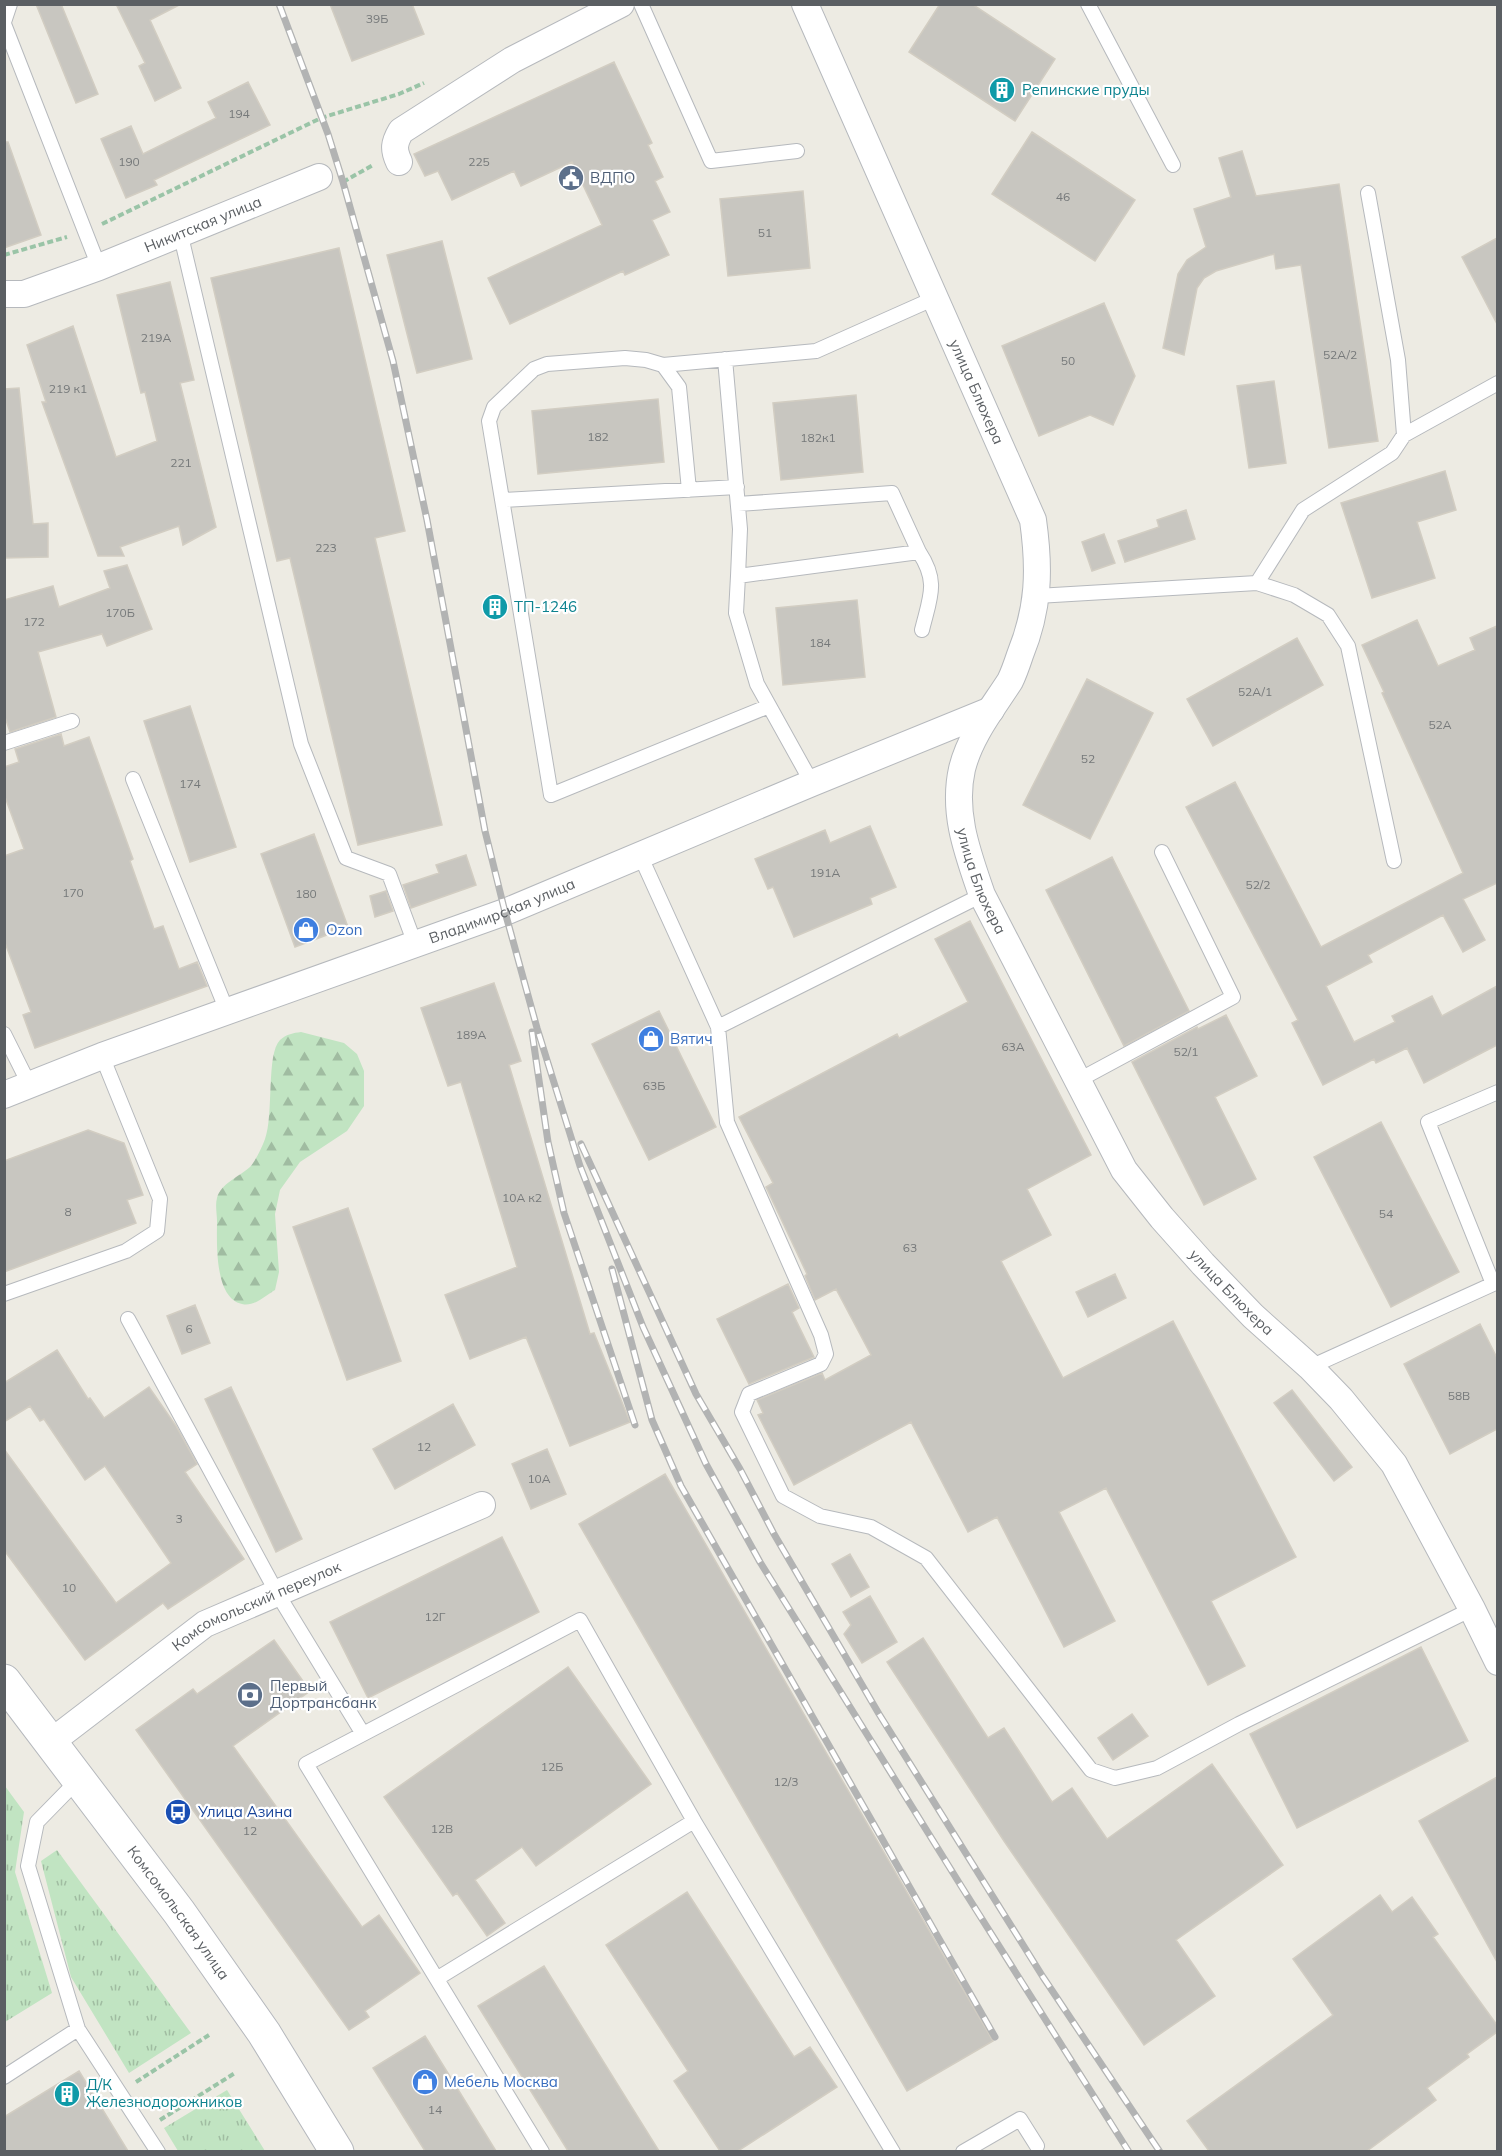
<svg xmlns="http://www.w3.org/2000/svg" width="1502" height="2156" viewBox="0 0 1502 2156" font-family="Mulish,sans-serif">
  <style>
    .grass { fill: url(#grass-tufts) }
    .forest { fill: url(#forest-firs) }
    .building { fill: #c8c6c0; stroke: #d2cdc2; stroke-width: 1.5 }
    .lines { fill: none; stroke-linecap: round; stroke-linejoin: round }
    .service-casing { stroke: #b6b9bd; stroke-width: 16 }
    .minor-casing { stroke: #b6b9bd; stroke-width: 28 }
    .secondary-casing { stroke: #b5b8bd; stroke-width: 35 }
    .path { stroke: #9ac4a7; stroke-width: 4; stroke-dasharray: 6 3; stroke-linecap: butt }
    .service { stroke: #fff; stroke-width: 14 }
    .minor { stroke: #fff; stroke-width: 26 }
    .secondary { stroke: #fff; stroke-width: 33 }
    .rail-casing { stroke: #b2b3b3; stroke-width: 7 }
    .rail { stroke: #fff; stroke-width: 4.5; stroke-dasharray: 14; stroke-linecap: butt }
    .labels { text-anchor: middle; stroke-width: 4.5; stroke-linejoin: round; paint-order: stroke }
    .number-label { font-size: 12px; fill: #76797a }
    .culture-label { font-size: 15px; fill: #0d838f; stroke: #fff; text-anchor: start }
    .service-label { font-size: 15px; fill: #4e5e75; stroke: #fff; text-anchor: start }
    .street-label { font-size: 15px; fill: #5b5f63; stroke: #fff }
    .shop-label { font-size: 15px; fill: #366cbe; stroke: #fff; text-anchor: start }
    .transit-label { font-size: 15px; fill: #164399; stroke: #fff; text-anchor: start }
  </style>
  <defs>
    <pattern id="grass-tufts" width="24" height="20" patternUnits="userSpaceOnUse" patternTransform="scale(1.5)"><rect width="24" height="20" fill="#c1e4c2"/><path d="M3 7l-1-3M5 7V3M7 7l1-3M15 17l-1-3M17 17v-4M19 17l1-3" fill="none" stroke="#a0bca1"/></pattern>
    <pattern id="forest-firs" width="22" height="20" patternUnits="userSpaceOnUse" patternTransform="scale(1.5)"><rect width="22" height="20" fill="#c1e4c2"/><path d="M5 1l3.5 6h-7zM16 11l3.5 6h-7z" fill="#a0bca1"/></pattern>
  </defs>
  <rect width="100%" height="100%" fill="#edebe3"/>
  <path class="grass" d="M5,1786L24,1812L15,1872L52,1993L5,2022Z
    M57,1850L191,2033L129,2073L71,1977L41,1861Z
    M227,2090L265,2151H178L164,2128Z"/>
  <path class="forest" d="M301,1032L344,1043L357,1054L364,1071V1106L347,1131L300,1162L280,1190L275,1214L279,1272L275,1290C265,1296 254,1307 242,1304C214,1298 217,1243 217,1221C217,1214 215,1205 217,1198C221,1183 239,1177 250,1167C256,1160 262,1147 265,1139C274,1115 266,1054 280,1040C287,1034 293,1033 301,1032Z"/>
  <path class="building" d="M36,4H61L98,94L76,103Z
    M116,4H181L150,20L181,88L155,101L139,66L145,63Z
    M330,4H412L424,34L352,61Z
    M940,4H972L1055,59L1015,121L909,52Z
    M614,62L652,143L648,145L663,177L655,181L670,212L652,220L669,255L625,275L623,271L510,324L488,278L602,225L572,162L521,186L514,171L452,200L438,171L425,176L414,154Z
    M248,82L270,125L154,180L157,185L126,198L101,139L131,126L143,154L216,118L208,102Z
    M1032,132L1135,200L1095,261L992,194Z
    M4,142H8L41,235L4,248Z
    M1242,151L1256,196L1339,184L1378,441L1329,448L1301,265L1276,269L1274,254L1216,271L1204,278L1197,288L1184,355L1163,348L1178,274L1187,260L1206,247L1194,209L1231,197L1219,158Z
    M803,191L810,268L728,276L720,199Z
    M1497,238V324L1462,257Z
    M442,241L472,359L417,373L387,255Z
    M339,248L405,531L375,538L442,825L358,845L290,558L277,561L211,278Z
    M170,282L194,380L180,383L216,527L183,545L179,526L120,547L124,556H98L42,402H46L27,345L73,326L116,457L157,441L145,392L141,393L117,295Z
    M1104,303L1135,376L1113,425L1090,415L1039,436L1002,346Z
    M1274,381L1286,463L1249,468L1237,386Z
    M19,388L33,524L48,523V557L4,558V389Z
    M856,395L863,472L781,480L773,403Z
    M658,399L664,462L538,474L532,411Z
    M1445,471L1456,510L1417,522L1435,578L1372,598L1341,503Z
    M1186,510L1195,539L1125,562L1118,541L1159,527L1157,520Z
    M1104,534L1115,563L1092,571L1082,542Z
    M127,565L152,629L107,646L102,634L38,652L56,717L10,732L4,714V600L53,586L59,607L110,588L104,571Z
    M857,600L865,677L783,685L776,608Z
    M1417,620L1438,666L1475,650L1470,638L1497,626V883L1463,899L1485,940L1463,952L1443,915L1368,955L1372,962L1326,986L1354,1042L1395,1022L1392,1016L1432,996L1442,1016L1497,986V1045L1424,1083L1407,1048L1376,1063L1374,1059L1323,1085L1292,1023L1298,1020L1186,807L1235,782L1321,947L1463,873L1382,693L1384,692L1362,645Z
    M1297,638L1323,685L1213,746L1187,699Z
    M1087,679L1153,713L1090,839L1023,805Z
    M190,706L236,847L190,862L144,721Z
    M61,734L64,746L89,737L133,859L130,861L154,929L163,926L179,969L197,962L207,986L35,1048L23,1015L31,1012L4,940V856L24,849L4,794V767L19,762L15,749Z
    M870,826L896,887L870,898L872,904L794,937L773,887L768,889L755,859L825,830L830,843Z
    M314,834L348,927L295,947L261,854Z
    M466,855L476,885L411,908L403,885L439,873L436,865Z
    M1112,857L1189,1011L1124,1046L1046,890Z
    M386,891L393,911L375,917L370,896Z
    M970,921L1091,1155L1027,1189L1051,1235L1001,1261L1063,1378L1173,1321L1296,1557L1211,1601L1245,1666L1208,1685L1106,1488L1059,1512L1115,1621L1064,1647L997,1517L968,1532L911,1422L794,1485L758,1415L763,1413L757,1400L822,1373L825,1380L871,1355L836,1289L815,1300L805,1276L807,1274L766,1187L773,1183L739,1117L897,1034L899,1038L968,1002L935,939Z
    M494,983L521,1061L509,1065L590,1334L594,1333L630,1422L570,1446L526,1337L470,1359L445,1295L517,1267L461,1082L448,1086L421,1008Z
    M659,1011L716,1127L649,1160L592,1044Z
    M1226,1015L1257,1076L1215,1097L1256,1179L1204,1205L1132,1062L1197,1027L1198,1029Z
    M1381,1122L1459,1272L1391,1307L1314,1157Z
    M88,1130L124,1143L143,1195L127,1200L136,1223L4,1272V1161Z
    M348,1208L401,1361L347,1380L293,1227Z
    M1115,1274L1126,1298L1088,1317L1076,1292Z
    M788,1284L799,1308L792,1312L814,1357L749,1384L717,1319Z
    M195,1305L210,1343L182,1354L167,1316Z
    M1480,1324L1497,1358V1429L1450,1454L1404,1364Z
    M57,1350L88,1399L90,1398L104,1418L149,1387L176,1426L197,1464L185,1472L244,1559L168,1609L163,1603L85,1660L4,1550V1449L116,1603L171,1563L105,1466L85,1480L44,1419L40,1421L30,1406L4,1422V1383Z
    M231,1387L302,1539L276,1552L205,1399Z
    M1292,1390L1352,1467L1334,1481L1274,1403Z
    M453,1404L475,1445L395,1489L373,1449Z
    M547,1449L566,1494L531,1509L512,1464Z
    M665,1474L993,2041L907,2091L579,1524Z
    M502,1537L539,1612L368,1698L330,1622Z
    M850,1554L869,1587L851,1597L832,1564Z
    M870,1596L897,1642L862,1663L844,1634L851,1625L843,1612Z
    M923,1638L988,1738L1004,1728L1052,1802L1072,1788L1107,1839L1212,1764L1283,1865L1176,1940L1215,1996L1144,2045L1004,1841L887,1662Z
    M274,1640L310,1691L233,1746L362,1927L379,1915L420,1973L365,2011L369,2017L349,2030L136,1730L193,1689L197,1694Z
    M1421,1647L1468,1741L1297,1828L1250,1734Z
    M568,1667L651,1784L536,1866L522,1847L475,1880L505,1923L487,1936L457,1893L453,1896L384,1797Z
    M1132,1714L1148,1736L1113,1760L1098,1738Z
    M1497,1777V1962L1419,1821Z
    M687,1892L794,2057L810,2047L837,2087L738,2151H720L674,2081L688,2071L606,1945Z
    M1380,1895L1392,1912L1412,1897L1438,1934L1433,1937L1497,2025V2032L1467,2054L1469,2057L1427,2088L1436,2100L1367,2151H1209L1187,2121L1333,2015L1293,1959Z
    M544,1966L659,2151H568L478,2006Z
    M425,2036L496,2151H425L373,2068Z
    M79,2071L128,2151H4V2117Z"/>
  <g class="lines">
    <g class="service-casing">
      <path id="service" d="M641,4L711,161L797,151
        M1088,4L1173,165
        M4,22L10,4
        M4,24L99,267
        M180,232L301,744L346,858L389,874L415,944
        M725,359L740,529L738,576
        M663,365L679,387L689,490
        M1404,435L1498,383
        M502,500L737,487
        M738,504L892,493L919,552
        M1257,583L1303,510L1392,453L1404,435L1398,360L1368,193
        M1037,596L1257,583L1294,595L1328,615L1348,646L1394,861
        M769,706L551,795L489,421L494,407L534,369L547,364L625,358L646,360L663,365L816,351L935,298
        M4,743L72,721
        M133,779L227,1011
        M812,783L757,684L736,613L738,576L919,552C939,582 930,597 922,630
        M640,855L718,1027L982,895
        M718,1027L727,1122L821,1335L826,1354L821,1364L749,1394L742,1412L783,1496L820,1516L871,1527L926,1558L1091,1770L1115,1778L1157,1768L1239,1724L1472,1609
        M4,1034L29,1084
        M1077,1081L1233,997L1162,852
        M4,1294L126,1251L157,1231L160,1199L102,1056
        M128,1319L277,1593L363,1734
        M1310,1367L1493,1284L1428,1122L1498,1092
        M79,1779L37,1822L28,1866L78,2029L158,2152
        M694,1821L893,2152
        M438,1978L694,1821L580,1620L306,1764L542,2152
        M4,2077L78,2029
        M963,2152L1020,2119L1037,2146"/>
    </g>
    <g class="minor-casing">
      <g id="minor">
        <path id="s1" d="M805,4L1033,520C1040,570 1039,608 1020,655C1017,664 1014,673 1010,681C992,709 970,736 962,769C952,813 968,854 982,895L1124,1170L1162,1218L1203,1264L1253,1316L1310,1367L1341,1399L1394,1464L1472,1609L1498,1662"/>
        <path d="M399,162C393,149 394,143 401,131L512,60L621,4"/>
        <path id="s2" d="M4,294H24L99,267L319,177"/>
        <path id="s3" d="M4,1095L102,1056L505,912L812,783L991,710"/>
        <path id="s4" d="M51,1742L205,1624L482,1505"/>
      </g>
    </g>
    <g class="secondary-casing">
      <g id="secondary">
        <path id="s5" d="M4,1681L179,1912L264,2033L337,2152"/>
      </g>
    </g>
    <path class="path" d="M343,182L373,165
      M102,224L321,118L399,94L424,83
      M4,255L67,237
      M136,2082L209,2035
      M160,2120L235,2073"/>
    <use href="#service" class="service"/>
    <use href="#minor" class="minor"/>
    <use href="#secondary" class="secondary"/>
    <g class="rail-casing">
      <path id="rail" d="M279,4L328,134L343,182L393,361L427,520L485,831L505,912L537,1028L580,1166L643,1327L706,1464L760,1562L963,1889L1129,2152
        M532,1032L548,1142L564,1213L635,1425
        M581,1144L696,1394L740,1469L774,1534L879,1714L1043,1977L1160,2152
        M612,1269L652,1420L681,1486L995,2037"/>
    </g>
    <use href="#rail" class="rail"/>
  </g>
  <defs>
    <g id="building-disc" transform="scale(1.35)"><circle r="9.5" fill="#0f9aa8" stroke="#fff"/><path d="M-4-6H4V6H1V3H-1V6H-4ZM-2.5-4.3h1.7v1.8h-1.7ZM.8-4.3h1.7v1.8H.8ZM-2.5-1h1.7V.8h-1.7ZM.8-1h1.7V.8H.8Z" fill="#fff"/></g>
    <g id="civic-disc" transform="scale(1.35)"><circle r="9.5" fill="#5c6f8a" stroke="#fff"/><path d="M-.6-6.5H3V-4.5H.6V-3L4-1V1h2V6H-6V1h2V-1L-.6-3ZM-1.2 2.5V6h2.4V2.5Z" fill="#fff"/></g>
    <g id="shop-disc" transform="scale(1.35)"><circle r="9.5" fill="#3f7fe0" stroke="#fff"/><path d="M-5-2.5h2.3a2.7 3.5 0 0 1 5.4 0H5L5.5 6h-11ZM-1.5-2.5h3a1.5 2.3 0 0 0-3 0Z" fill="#fff"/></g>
    <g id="bank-disc" transform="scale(1.35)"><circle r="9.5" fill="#5c6f8a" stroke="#fff"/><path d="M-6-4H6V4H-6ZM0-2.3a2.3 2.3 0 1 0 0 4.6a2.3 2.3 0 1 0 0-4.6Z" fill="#fff"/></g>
    <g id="bus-disc" transform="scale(1.35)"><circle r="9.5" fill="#1a4fb4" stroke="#fff"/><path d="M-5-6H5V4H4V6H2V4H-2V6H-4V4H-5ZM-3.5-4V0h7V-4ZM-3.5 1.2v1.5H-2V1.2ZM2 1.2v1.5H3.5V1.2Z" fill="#fff"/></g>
  </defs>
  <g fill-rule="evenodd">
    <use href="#building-disc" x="1002" y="90"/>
    <use href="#civic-disc" x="571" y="178"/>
    <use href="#building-disc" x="495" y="607"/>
    <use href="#shop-disc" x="306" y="930"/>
    <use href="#shop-disc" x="651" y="1039"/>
    <use href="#bank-disc" x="250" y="1695"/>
    <use href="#bus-disc" x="178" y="1812"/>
    <use href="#shop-disc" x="425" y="2082"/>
    <use href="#building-disc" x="67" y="2094"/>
  </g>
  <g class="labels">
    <g class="number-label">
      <text x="377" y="23">39Б</text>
      <text x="239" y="118">194</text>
      <text x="129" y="166">190</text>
      <text x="479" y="166">225</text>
      <text x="1063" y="201">46</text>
      <text x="765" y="237">51</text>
      <text x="156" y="342">219А</text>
      <text x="1340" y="359">52А/2</text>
      <text x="1068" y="365">50</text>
      <text x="68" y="393">219 к1</text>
      <text x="598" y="441">182</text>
      <text x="818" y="442">182к1</text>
      <text x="181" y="467">221</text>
      <text x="326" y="552">223</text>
      <text x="120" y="617">170Б</text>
      <text x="34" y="626">172</text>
      <text x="820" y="647">184</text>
      <text x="1255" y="696">52А/1</text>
      <text x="1440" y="729">52А</text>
      <text x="1088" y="763">52</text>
      <text x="190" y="788">174</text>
      <text x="825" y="877">191А</text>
      <text x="1258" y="889">52/2</text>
      <text x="73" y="897">170</text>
      <text x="306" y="898">180</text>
      <text x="471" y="1039">189А</text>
      <text x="1013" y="1051">63А</text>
      <text x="1186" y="1056">52/1</text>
      <text x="654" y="1090">63Б</text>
      <text x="522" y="1202">10А к2</text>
      <text x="68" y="1216">8</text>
      <text x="1386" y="1218">54</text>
      <text x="910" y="1252">63</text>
      <text x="189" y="1333">6</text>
      <text x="1459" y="1400">58В</text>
      <text x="424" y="1451">12</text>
      <text x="539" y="1483">10А</text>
      <text x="179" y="1523">3</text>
      <text x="69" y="1592">10</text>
      <text x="435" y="1621">12Г</text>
      <text x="552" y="1771">12Б</text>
      <text x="786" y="1786">12/3</text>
      <text x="442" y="1833">12В</text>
      <text x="250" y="1835">12</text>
      <text x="435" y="2114">14</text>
    </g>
    <g class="culture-label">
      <text x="1022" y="95">Репинские пруды</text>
      <text x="514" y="612">ТП-1246</text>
      <text x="86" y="2090">Д/К<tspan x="86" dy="17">Железнодорожников</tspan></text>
    </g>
    <g class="service-label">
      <text x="590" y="183">ВДПО</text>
      <text x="270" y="1691">Первый<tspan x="270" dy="17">Дортрансбанк</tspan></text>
    </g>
    <g class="street-label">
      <text dy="5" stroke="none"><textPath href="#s2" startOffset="212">Никитская улица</textPath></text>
      <text dy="5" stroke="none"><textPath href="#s1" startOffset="424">улица Блюхера</textPath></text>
      <text dy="5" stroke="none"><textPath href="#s1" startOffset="946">улица Блюхера</textPath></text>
      <text dy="5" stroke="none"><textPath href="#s3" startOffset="531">Владимирская улица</textPath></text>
      <text dy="5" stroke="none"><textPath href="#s1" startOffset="1432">улица Блюхера</textPath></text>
      <text dy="5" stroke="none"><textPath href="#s4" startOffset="248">Комсомольский переулок</textPath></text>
      <text dy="5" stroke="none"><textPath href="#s5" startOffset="290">Комсомольская улица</textPath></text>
    </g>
    <g class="shop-label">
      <text x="326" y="935">Ozon</text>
      <text x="670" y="1044">Вятич</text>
      <text x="444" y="2087">Мебель Москва</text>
    </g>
    <g class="transit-label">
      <text x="198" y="1817">Улица Азина</text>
    </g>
  </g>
  <rect width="1502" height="2156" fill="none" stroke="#5b5f63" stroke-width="12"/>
</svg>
